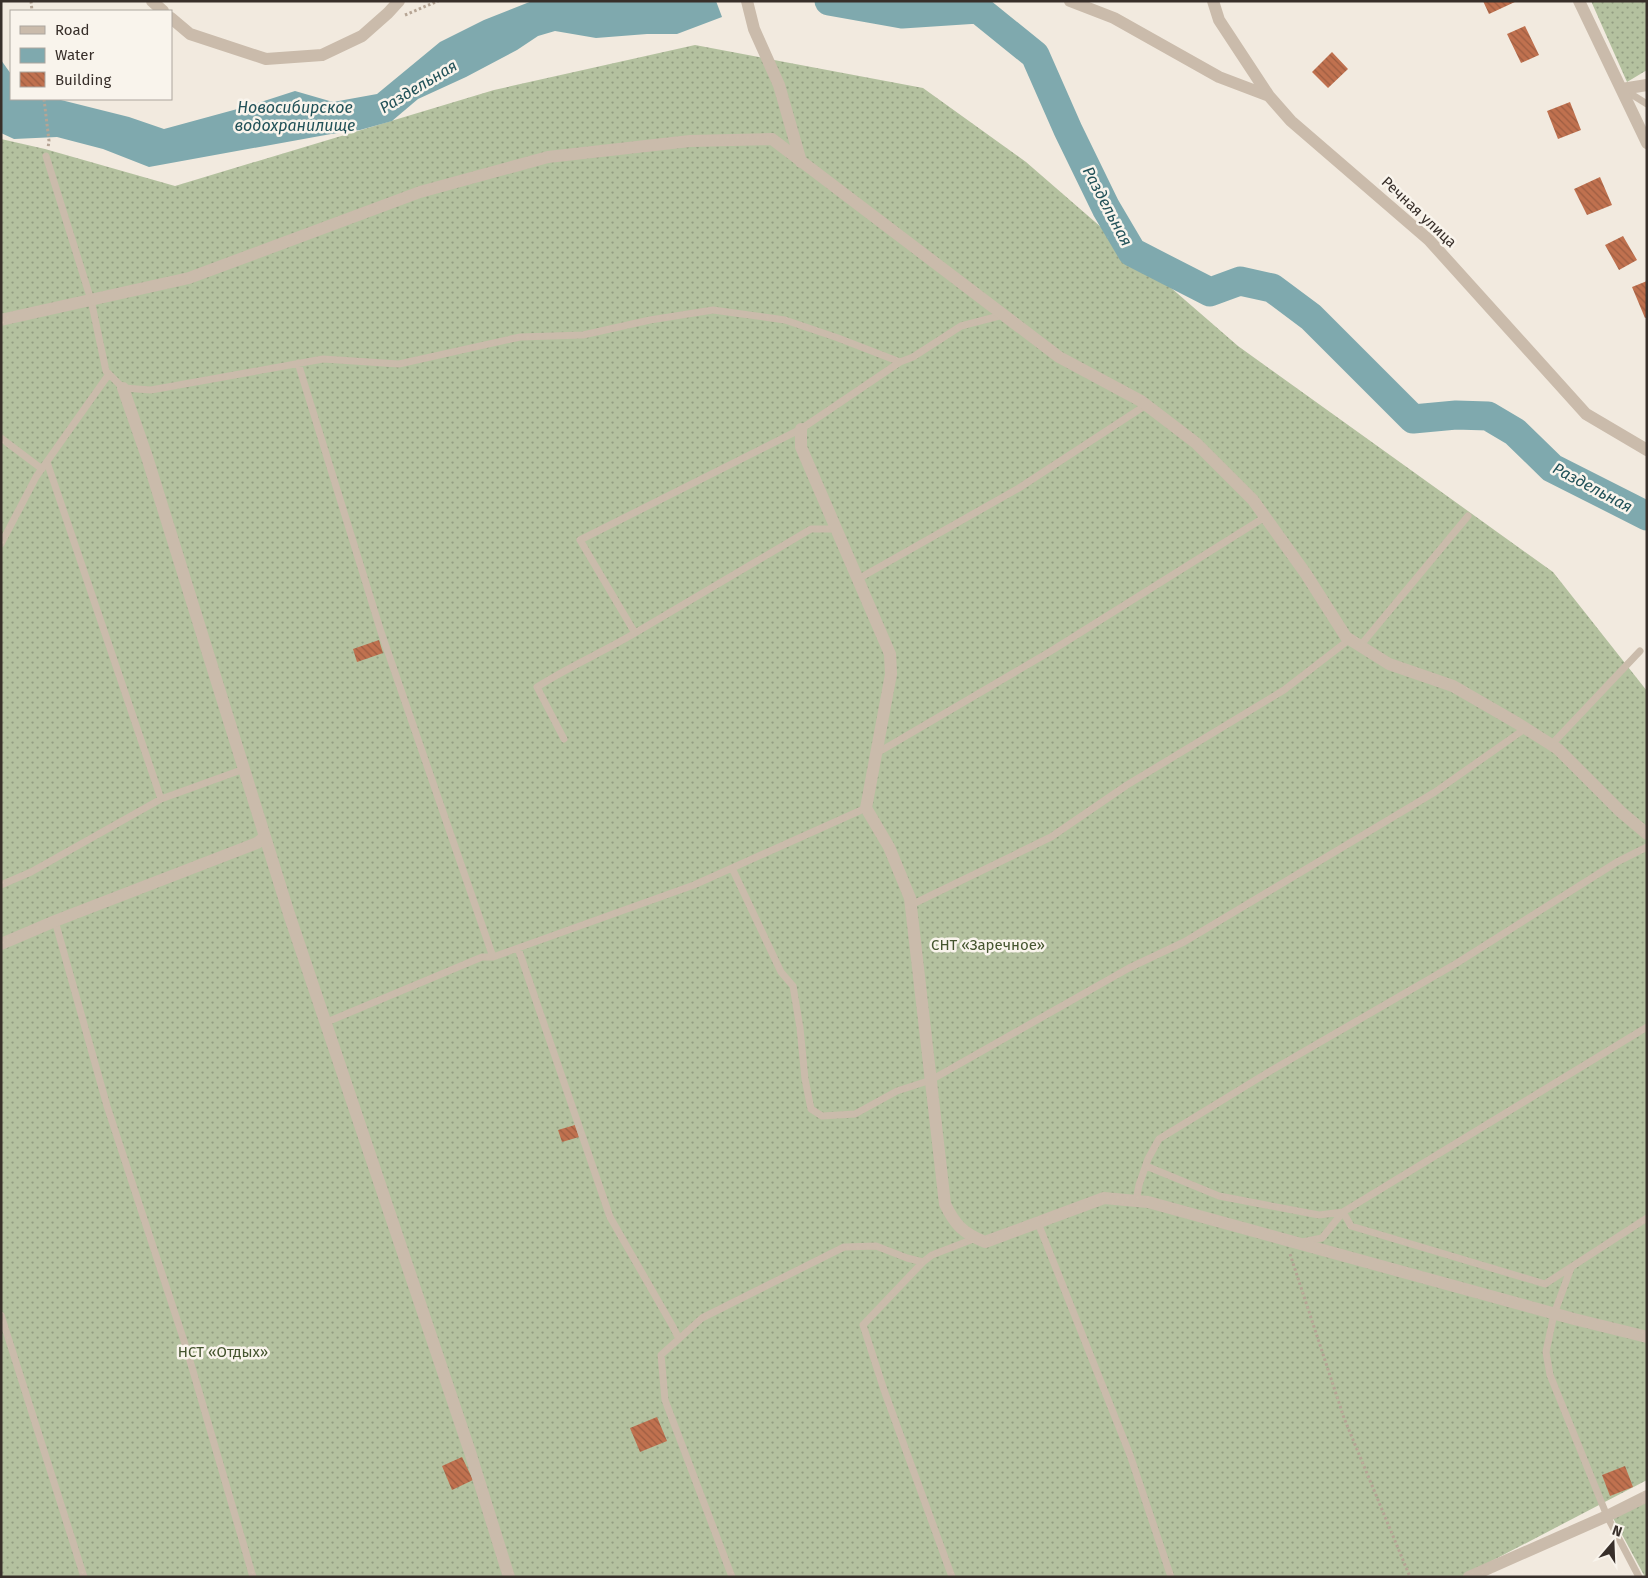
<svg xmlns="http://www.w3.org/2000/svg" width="1648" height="1578" viewBox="0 0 1648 1578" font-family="'Fira Sans',sans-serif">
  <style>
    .grass { fill: url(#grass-dots) }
    .water { fill: #7fa9ae }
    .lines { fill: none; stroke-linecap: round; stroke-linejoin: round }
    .river { stroke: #7fa9ae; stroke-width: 29 }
    .building { fill: url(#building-back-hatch) }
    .path { stroke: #b6a595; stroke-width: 3; stroke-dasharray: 2.5 2.5; stroke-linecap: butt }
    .service { stroke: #cabbab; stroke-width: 7 }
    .minor { stroke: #cabbab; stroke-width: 12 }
    .labels { text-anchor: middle; stroke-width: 5; stroke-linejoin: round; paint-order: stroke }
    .street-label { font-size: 15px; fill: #382f2a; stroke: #f9f4ec }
    .park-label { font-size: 15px; fill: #45552f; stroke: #f9f4ec }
    .water-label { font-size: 16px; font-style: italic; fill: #215158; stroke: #f9f4ec }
  </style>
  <defs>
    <pattern id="grass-dots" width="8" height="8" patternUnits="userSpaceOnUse" patternTransform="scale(1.25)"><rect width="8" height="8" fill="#b4c19f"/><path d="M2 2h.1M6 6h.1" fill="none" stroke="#939d82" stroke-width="1.8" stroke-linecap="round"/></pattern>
    <pattern id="building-back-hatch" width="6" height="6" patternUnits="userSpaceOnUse" patternTransform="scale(1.25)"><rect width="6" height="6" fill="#c0714f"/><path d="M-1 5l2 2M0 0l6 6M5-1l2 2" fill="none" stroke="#9d5d42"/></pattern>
  </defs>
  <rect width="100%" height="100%" fill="#f2eadf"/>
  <path class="grass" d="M1591,1H1647V70L1627,82Z
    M695,45L923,88L1026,162L1238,346L1553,572L1647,691V1480L1461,1577H1V139L45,149L175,186L494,90Z
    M1647,1501V1577H1645L1613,1518Z"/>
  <path class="water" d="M532,1H716L722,17L677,34H647L596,38L555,31L538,36L517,50L466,77L418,99L392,121L360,130L331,134L149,167L103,149L57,137L14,139L1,133V60L11,74V99H57L129,117L164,129L252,105L295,91L333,102L377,94L440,42L484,20Z"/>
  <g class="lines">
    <path class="river" d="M829,1L902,14L978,9L1035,55L1068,130L1106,208L1132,252L1210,292L1240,281L1272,288L1311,317L1413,419L1456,415L1488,416L1515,432L1552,468L1647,516"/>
  </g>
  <path class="building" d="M1483,1H1517L1489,14Z
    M1525,26L1539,55L1521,63L1507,34Z
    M1332,52L1348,69L1328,88L1312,72Z
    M1570,102L1581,130L1558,139L1547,111Z
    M1600,177L1612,205L1587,215L1574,189Z
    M1623,236L1637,260L1619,270L1605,245Z
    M1647,281V317L1645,318L1632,287Z
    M379,640L383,653L357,662L353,649Z
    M575,1125L579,1137L562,1142L558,1130Z
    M657,1417L667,1441L640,1452L630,1428Z
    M462,1457L473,1480L452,1490L442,1466Z
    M1625,1466L1633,1487L1610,1496L1602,1475Z"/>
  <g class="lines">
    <path class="path" d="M31,1L32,11
      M405,15L438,1
      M44,99L49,141L48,148
      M1290,1254L1344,1418L1410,1577"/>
    <path class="service" d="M1623,89L1647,104
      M46,156L91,300L106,371L123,388L151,390L323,359L399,364L520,337L583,335L650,320L713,310L785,320L838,338L900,362L801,429L580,540L635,633L811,529H836
      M900,362L913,357L961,326L1003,315
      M298,363L381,632L493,957
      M1,438L42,469
      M47,462L161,799
      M1,544L36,477L109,374
      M858,579L1019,488L1146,405
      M1360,646L1468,516
      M564,739L537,687C568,667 603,652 635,633
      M1551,745L1640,651
      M877,753L1051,651L1265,517
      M732,868L781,972L793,986L800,1028L805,1079L811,1109L822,1116L855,1114L897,1091L931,1080L1129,968L1184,942L1435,792L1526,728
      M1,885L31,872L161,799L244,769
      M911,905L1051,837L1127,785L1284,690L1350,639
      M55,921L107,1106L186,1347L253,1577
      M518,948L610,1217L672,1325L679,1339
      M327,1022L482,957H493L694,885L866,808
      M1647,1027L1343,1212L1351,1226L1545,1284L1647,1218
      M1146,1166L1219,1196L1319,1215L1343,1212
      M1136,1201L1139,1185L1148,1159L1159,1139L1272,1070L1457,963L1617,862L1647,847
      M1038,1223L1130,1455L1171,1577
      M1302,1242L1322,1238L1343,1212
      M923,1262L932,1255L976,1238
      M1571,1268L1554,1314L1546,1352L1550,1375L1607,1516L1639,1577
      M1,1315L84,1577
      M732,1577L665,1400L661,1355L702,1318L844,1247L876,1246L907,1258L923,1262L863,1325L884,1390L952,1577"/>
    <path class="minor" d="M152,1L163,11
      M747,1L754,29L779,85L801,162
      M1070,1L1114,18L1219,77L1269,96
      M1213,1L1219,20L1269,96L1291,121L1429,240L1586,414L1647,450
      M1579,1L1647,143
      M171,18L190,34L266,59L322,55L362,36L388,13L399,1
      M1622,89L1647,85
      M1,320L189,278L420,192L548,157L690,141L772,139L1059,357L1141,401L1196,443L1253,500L1306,574L1346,637L1389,664L1453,686L1517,723L1558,749L1621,812L1647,834
      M123,388L147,457L289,914L470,1452L509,1577
      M801,429V447L890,654L891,674L866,808L889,847L910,898L945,1204C955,1225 963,1233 985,1242L1104,1198L1148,1202L1574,1319L1647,1337
      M1,944L55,921L257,843L265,837
      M1469,1577L1607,1516L1647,1496"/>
  </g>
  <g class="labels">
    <g class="street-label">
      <text transform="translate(1419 212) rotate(43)" y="5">Речная улица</text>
    </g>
    <g class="park-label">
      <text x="988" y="950">СНТ «Заречное»</text>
      <text x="223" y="1357">НСТ «Отдых»</text>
    </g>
    <g class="water-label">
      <text transform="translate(418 86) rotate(-31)" y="6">Раздельная</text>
      <text x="295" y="113">Новосибирское<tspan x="295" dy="18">водохранилище</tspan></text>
      <text transform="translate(1108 206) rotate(62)" y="6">Раздельная</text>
      <text transform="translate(1593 487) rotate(28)" y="6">Раздельная</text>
    </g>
  </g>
  <rect width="1648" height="1578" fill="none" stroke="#382f2a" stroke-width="5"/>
  <rect x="10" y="10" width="162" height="90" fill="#f9f4ec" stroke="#aca59e"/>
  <rect x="20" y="26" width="25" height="8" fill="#cabbab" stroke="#aca59e"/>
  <text x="55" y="35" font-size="15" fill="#382f2a">Road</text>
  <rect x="20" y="48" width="25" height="15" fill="#7fa9ae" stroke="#aca59e"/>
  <text x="55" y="60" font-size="15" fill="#382f2a">Water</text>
  <rect x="20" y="72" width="25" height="15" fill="url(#building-back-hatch)" stroke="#aca59e"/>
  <text x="55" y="85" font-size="15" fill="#382f2a">Building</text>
  <g transform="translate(1613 1543) rotate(19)" stroke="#f9f4ec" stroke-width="4" paint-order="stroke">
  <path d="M0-4L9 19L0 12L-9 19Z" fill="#382f2a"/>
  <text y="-8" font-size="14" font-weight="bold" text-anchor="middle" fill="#382f2a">N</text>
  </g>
</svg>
